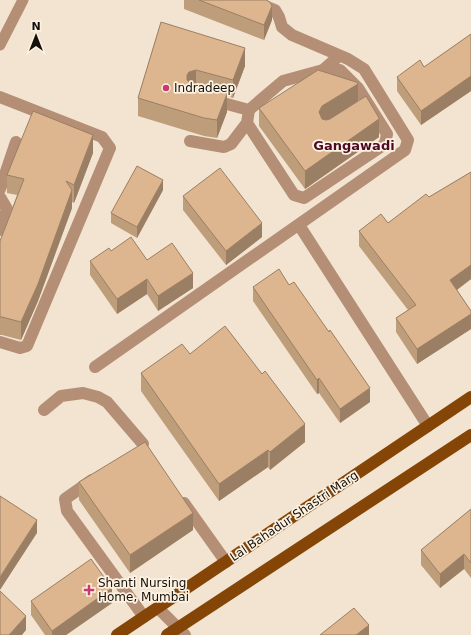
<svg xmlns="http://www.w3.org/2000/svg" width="471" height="635" viewBox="0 0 471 635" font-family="'DejaVu Sans',sans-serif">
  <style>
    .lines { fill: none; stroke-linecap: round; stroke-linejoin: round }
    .lane { stroke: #b48f76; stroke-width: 11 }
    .street { stroke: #b48f76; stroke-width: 12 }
    .primary { stroke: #844506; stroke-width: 12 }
    .wall { fill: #be9d7b }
    .shaded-wall { fill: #9b7f64 }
    .building { fill: #ddb68f; stroke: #9b7f64 }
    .poi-dot { fill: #c63b6f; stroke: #fdf2e2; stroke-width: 1.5 }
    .labels { text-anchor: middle; stroke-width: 3.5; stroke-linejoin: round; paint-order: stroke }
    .poi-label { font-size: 12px; fill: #151009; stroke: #fdf2e2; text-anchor: start }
    .street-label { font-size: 12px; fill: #151009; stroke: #fdf2e2 }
    .neighbourhood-label { font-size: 13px; font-weight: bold; fill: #4d0a26; stroke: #fdf2e2 }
  </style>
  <rect width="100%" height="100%" fill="#f2e4d0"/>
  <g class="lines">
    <path class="lane" d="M0,45L23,0"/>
    <path class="street" d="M323,70H340L358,88L387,134L385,144L304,198L294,195L247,123L249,110L283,81L323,70L339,56
      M0,97L102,137L110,148L27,346L20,348L0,342
      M212,100L249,110
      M190,141L224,147L231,144L247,123
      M0,189L16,142
      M0,197L7,209L0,230
      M299,225L428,426
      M95,367L405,150L408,140L364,69L348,59L292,35L282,27L279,17L275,10L249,0
      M44,410L61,396L83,393L98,397L107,402L143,444
      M92,480L65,499L67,511L144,617
      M184,503L226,562
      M158,608L185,635"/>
    <path class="primary" d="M117,635L471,397
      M167,635L471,435"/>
  </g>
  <path class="wall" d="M184,0H266L272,20L264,40L184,9Z
    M161,22L245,66L233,98L227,96V112L217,138L204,136L138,116V98Z
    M471,34V91L421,125L397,91V77L424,67Z
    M358,101L379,135V137L305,189L259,126V108Z
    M93,153L74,203L72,202V208L38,301L21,340L2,335H0V241L17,195L7,193V175Z
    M471,172V279L457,290L471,311V329L417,364L396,332V318L408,310L359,246V231L388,223L429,197Z
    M163,190L137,238L111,223V213Z
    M183,196L262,237L226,265L183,210Z
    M111,251L147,260L193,288L158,311L147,294L117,314L90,275V261Z
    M253,287L370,402L340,423L319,393L317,394L253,301Z
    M190,354L305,442L270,470L268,467L219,501L141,391V373Z
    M79,482L193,530L130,573L79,500Z
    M471,509V578L464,569L440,588L421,565V550Z
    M31,601L112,603L66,635H45L31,615Z"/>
  <path class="shaded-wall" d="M272,6V20L264,40V25Z
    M245,48V66L233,98V80Z
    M196,70V88L187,93V75L189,72Z
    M471,76V91L421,125V111Z
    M358,84V102L322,124L319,112L322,106Z
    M227,94V112L217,138V120Z
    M379,118V137L305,189V171Z
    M93,135V153L74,203V185Z
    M163,180V190L137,238V227Z
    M72,190V208L38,301L21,340V322Z
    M262,223V237L226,265V251Z
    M471,265V279L450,295V280Z
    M193,273V288L158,311V296Z
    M147,279V294L117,314V299Z
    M471,314V329L417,364V349Z
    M319,378V393L317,394V380Z
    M370,388V402L340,423V409Z
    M305,424V442L270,470V452Z
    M268,450V467L219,501V484Z
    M193,513V530L130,573V555Z
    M37,520V533L0,590V577Z
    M464,554V569L440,588V574Z
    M112,588V603L66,635H52V631Z
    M26,616V630L22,635H9Z
    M369,625V635H356Z"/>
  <path class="building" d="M199,0H266L270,2L272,6L264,25Z
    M161,22L245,48L233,80L196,70L189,72L187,75V80L192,84L227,94L217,120L204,118L138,98Z
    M471,34V76L421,111L397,77L420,60L424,67Z
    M318,70L356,82L358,84L322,106L319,112L322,119L326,120L330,119L366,96L379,118V119L305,171L259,108Z
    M33,111L93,135L74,185L66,181L72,190L38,284L21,322L2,317H0V241L24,179L7,175Z
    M137,166L163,180L137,227L111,213Z
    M220,168L262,223L226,251L183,196Z
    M471,172V265L450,280L471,311V314L417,349L396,318L416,305L359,231L381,214L388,223L426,194L429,197Z
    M131,237L147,260L172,243L193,273L158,296L147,279L117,299L90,261L109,248L111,251Z
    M279,269L289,285L294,282L329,332L330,330L370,388L340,409L319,378L317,380L253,287Z
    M225,326L262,374L265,371L305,424L270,452L268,450L219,484L141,373L182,344L190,354Z
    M145,442L193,513L130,555L79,482Z
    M0,496L37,520L0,577Z
    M471,509V563L464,554L440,574L421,550Z
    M91,559L112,588L52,631L31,601Z
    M0,591L26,616L9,635H0Z
    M354,608L369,625L356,635H320Z"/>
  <g class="poi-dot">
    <circle cx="166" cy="88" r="4"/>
    <path d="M87 584h4v4h4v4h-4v4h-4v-4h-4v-4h4z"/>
  </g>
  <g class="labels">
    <g class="poi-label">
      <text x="174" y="92">Indradeep</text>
      <text x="98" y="587">Shanti Nursing<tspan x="98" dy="14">Home, Mumbai</tspan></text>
    </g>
    <g class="street-label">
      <text transform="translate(294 516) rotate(-34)" y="4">Lal Bahadur Shastri Marg</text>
    </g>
    <g class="neighbourhood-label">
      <text x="354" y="150">Gangawadi</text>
    </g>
  </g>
  <g transform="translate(36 36)" stroke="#fdf2e2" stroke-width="3" paint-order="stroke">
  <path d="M0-3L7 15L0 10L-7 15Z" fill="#151009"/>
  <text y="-6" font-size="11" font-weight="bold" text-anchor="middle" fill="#151009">N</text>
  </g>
</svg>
